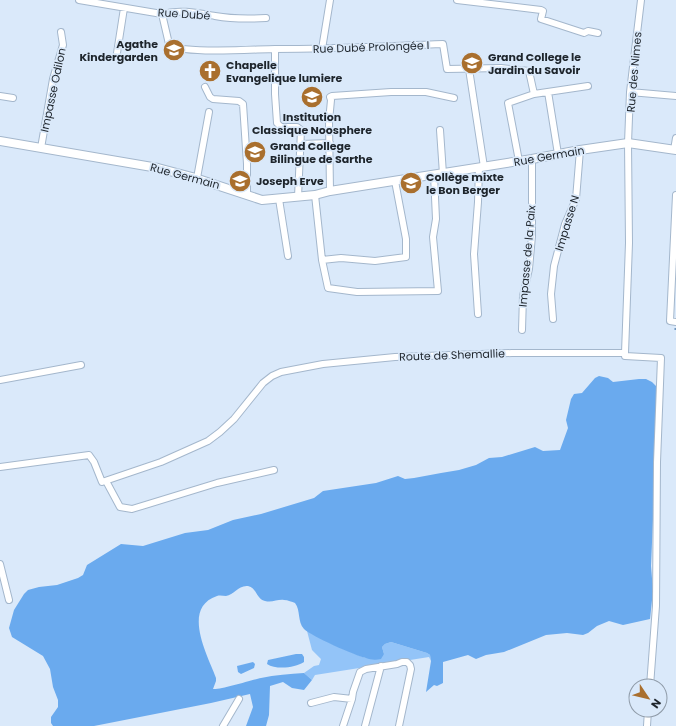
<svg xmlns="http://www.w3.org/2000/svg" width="676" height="726" viewBox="0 0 676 726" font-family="Poppins,sans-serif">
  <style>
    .green { fill: #93c4f8 }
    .forest { fill: #6aaaee }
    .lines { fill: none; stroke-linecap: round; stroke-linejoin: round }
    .stream { stroke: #4c7aab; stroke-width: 1.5 }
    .minor-casing { stroke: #a4b7cc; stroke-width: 8 }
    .tertiary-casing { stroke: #a4b7cc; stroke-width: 10 }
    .minor { stroke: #fff; stroke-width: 6 }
    .tertiary { stroke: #fff; stroke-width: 8 }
    .labels { text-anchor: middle; stroke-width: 3.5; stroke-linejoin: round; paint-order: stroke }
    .street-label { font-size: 11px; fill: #1e252c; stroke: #dae9fa }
    .poi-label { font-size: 11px; font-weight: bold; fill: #1e252c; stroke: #dae9fa; text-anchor: start }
  </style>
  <rect width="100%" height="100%" fill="#dae9fa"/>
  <path class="green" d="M307,631L334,645L365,658L384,654L382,647L385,644L391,642L427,653L430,655L431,661L429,657L315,675L312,680L304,673L314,666L319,665L321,659L312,650Z"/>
  <path class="forest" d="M599,376L608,378L613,382L639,379H646L652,382L657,387L658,404L651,566L653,591L650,619L623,625L609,621L597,626L588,633L583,635L567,633L546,635L504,652L486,655L476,659L468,655L443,662V683L437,686L434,685L426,692L431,661L430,655L427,653L391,642L385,644L382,647L384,654L381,659C376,660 371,660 366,658C356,656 311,636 304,629C297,621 301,611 295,603C292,602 288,600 284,600C278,599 272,603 265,601C256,599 257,588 248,586C238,585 234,595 226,596C223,596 220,595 217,596C181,608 208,656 216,678V681L213,689C220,690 251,680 261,678C275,675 290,674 304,673L312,680L304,690L292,688L283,682L270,686L269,715L266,726H246L253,707L250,694L211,703L94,726H53L51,723V717L58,707V700L53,687L50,669L43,656L12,637L9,628L14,610L24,594L28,590L39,587L57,585L78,578L83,575L87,565L121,544L143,546L185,533L208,530L233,520L261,514L314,498L323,491L376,483L398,476L405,479L414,478L441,473L459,470L476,465L489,458L502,457L535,447L543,451L560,450L568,428L566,420L571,399L574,394L582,393L595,378Z
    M296,654H302L304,657V662C295,668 276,670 267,664L268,660Z
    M253,662L255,664L254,668L241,674L238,672L237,666Z"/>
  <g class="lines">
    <path class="stream" d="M675,329H676"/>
    <g class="minor-casing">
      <path id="minor" d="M79,0L162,14C179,9 198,13 215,16C232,19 249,19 266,18
        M457,0L541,10L543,11L541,19L584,33L588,31L598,33
        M162,14L169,44C180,55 256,49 275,49C331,49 387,46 443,44L447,69L501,68L529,71L534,94L588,86
        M275,49V94L277,123L281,127H297L301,130L298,197
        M322,49L330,0
        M117,53L124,8
        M469,69L484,167
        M205,87L210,97L213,99L239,101L243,104L247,164V194
        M548,92L558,154
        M630,92L676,96
        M0,96L13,98
        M440,130L443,174
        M301,144L330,143
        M41,148L53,79L63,45L61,32
        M674,150L676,138
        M519,161L508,103L534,94
        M197,178L209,112
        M330,191L329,121L331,100L330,97L332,96L391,92H426L454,98
        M315,195L322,260L328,288L357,292L438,291L433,237L436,219L434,175
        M676,195L670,321L676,322
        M279,199L288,256
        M322,260L341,258L375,261L406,257V239L395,181
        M478,314L474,254L478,202L479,167
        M553,319L551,294L554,266L565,224L576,199L580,150
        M522,330L523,296L529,269L532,236V159
        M625,353V356L661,358L657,462L656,606L650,686
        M625,353L629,243L628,143L630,92L641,0
        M0,380L81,365
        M0,467L89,455L94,462L102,482L161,462L208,441L220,432L234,419L263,383L272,376L281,372L323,364L395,357L512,353H625
        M106,481L120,507L132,509L217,483L274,470
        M0,564L9,600
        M311,703L334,697L352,699
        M223,726L239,699
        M343,726L352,699L353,692L360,672L366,669L397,664L402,662H407L410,665L411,669L399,726
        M365,726L381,666
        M647,726L648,710"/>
    </g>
    <g class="tertiary-casing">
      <path id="tertiary" d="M0,141L158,168L192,177L262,200L315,195L330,191L532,159L580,150L628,143L676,150"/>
    </g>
    <use href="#minor" class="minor"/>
    <use href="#tertiary" class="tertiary"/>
  </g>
  <defs>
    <g id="school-disc" transform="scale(1.15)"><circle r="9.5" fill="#a96f2e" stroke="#dae9fa"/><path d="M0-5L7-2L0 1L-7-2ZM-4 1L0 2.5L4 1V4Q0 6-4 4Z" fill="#fff"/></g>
    <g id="church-disc" transform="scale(1.15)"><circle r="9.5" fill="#a96f2e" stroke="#dae9fa"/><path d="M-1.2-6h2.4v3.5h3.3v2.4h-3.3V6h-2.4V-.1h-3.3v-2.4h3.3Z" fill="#fff"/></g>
  </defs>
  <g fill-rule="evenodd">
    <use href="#school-disc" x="174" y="50"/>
    <use href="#school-disc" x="472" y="63"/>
    <use href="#church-disc" x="210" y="71"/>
    <use href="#school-disc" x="312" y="97"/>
    <use href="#school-disc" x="255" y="152"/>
    <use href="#school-disc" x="240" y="181"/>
    <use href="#school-disc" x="411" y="183"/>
  </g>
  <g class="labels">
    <g class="street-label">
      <text transform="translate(184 14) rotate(4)" y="4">Rue Dubé</text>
      <text transform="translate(371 47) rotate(-2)" y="4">Rue Dubé Prolongée I</text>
      <text transform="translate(634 72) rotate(-85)" y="4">Rue des Nimes</text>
      <text transform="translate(53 90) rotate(-78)" y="4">Impasse Odilon</text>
      <text transform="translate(549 156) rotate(-10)" y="4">Rue Germain</text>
      <text transform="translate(185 176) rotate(15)" y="4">Rue Germain</text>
      <text transform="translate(567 223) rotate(-73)" y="4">Impasse N</text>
      <text transform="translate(527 256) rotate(-85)" y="4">Impasse de la Paix</text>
      <text transform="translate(452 355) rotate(-2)" y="4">Route de Shemallie</text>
    </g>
    <g class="poi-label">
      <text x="158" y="48" text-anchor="end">Agathe<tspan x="158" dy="13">Kindergarden</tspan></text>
      <text x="488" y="61">Grand College le<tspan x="488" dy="13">Jardin du Savoir</tspan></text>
      <text x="226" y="69">Chapelle<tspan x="226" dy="13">Evangelique lumiere</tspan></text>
      <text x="312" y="121" text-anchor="middle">Institution<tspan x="312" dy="13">Classique Noosphere</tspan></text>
      <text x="270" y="150">Grand College<tspan x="270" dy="13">Bilingue de Sarthe</tspan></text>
      <text x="426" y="181">Collège mixte<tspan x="426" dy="13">le Bon Berger</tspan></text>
      <text x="256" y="185">Joseph Erve</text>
    </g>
  </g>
  <g transform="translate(648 698) rotate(125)"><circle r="19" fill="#dae9fa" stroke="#8f9ba8"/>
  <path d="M0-3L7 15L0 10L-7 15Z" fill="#a96f2e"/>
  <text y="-6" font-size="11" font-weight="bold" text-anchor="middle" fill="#1e252c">N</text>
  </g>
</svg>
